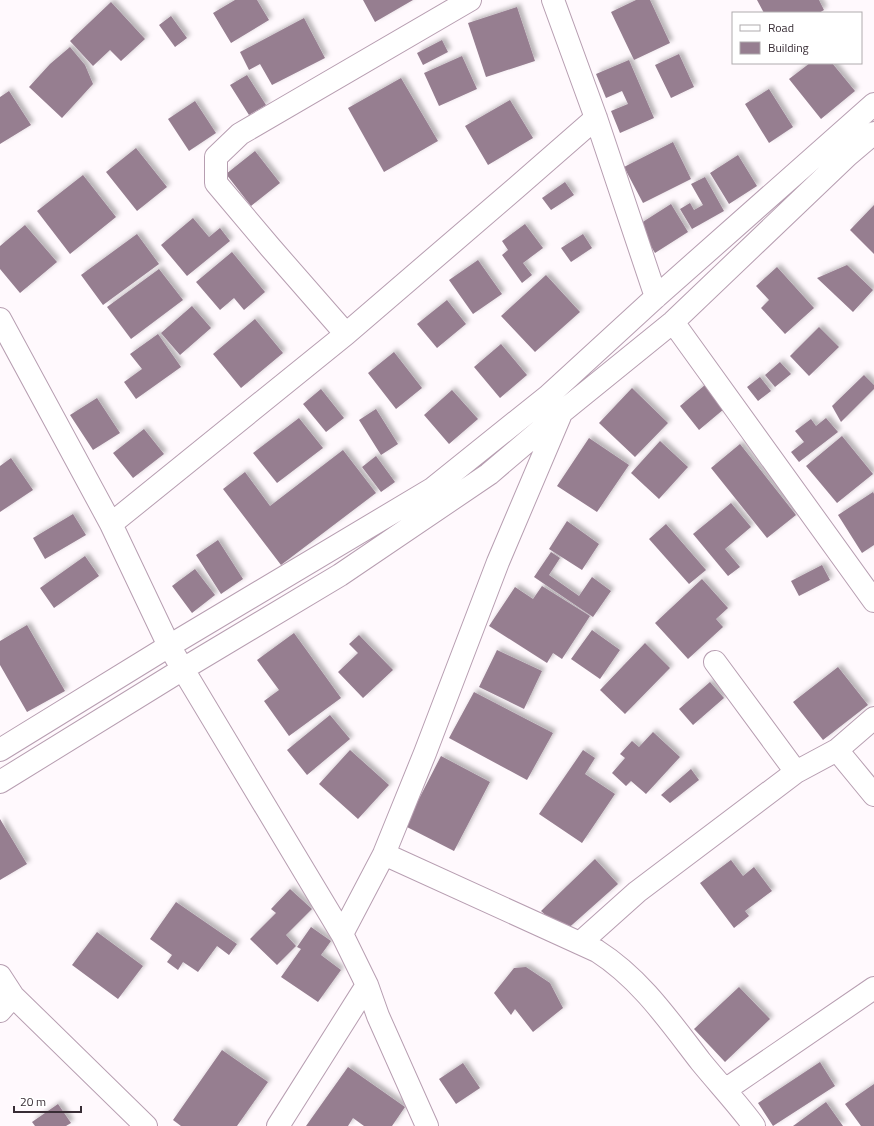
<svg xmlns="http://www.w3.org/2000/svg" width="874" height="1126" viewBox="0 0 874 1126" font-family="'Titillium Web',sans-serif">
  <style>
    .building { fill: #967e90; filter: url(#shadow) }
    .lines { fill: none; stroke-linecap: round; stroke-linejoin: round }
    .minor-casing { stroke: #b79eb1; stroke-width: 24 }
    .minor { stroke: #fff; stroke-width: 22 }
  </style>
  <defs>
    <filter id="shadow"><feDropShadow dx="3.5" dy="-3.5" stdDeviation="2" flood-color="#0004"/></filter>
  </defs>
  <rect width="100%" height="100%" fill="#fff9fd"/>
  <path class="building" d="M235,0H257L269,20L231,43L213,13Z
    M363,0H413L375,22Z
    M636,0H650L670,43L634,60L611,12Z
    M757,0H819L824,10L819,13H764Z
    M111,2L145,39L121,61L110,50L93,66L70,41Z
    M517,7L535,61L486,77L468,23Z
    M171,16L187,38L175,47L159,25Z
    M304,18L325,58L272,85L260,64L249,70L240,52Z
    M442,40L448,52L423,65L417,53Z
    M70,47L85,65L93,84L62,118L29,87L50,64Z
    M679,54L694,87L671,98L655,65Z
    M462,56L477,89L439,106L424,73Z
    M629,60L654,118L620,133L611,111L628,104L622,91L606,98L596,74Z
    M810,63H832L855,91L821,119L789,79Z
    M247,75L266,105L249,115L230,85Z
    M401,78L438,141L384,172L348,108Z
    M769,89L793,127L769,143L745,104Z
    M9,91L31,125L0,144V97Z
    M510,100L533,138L488,165L465,126Z
    M195,101L216,133L189,151L168,119Z
    M673,142L691,179L643,203L624,167Z
    M136,148L167,187L137,211L106,172Z
    M255,151L280,183L251,206L226,174Z
    M738,155L757,186L729,204L710,173Z
    M83,175L116,217L70,254L37,211Z
    M705,177L724,211L692,229L680,209L690,203L694,210L703,205L691,184Z
    M565,182L574,195L551,210L542,198Z
    M671,204L688,232L655,253L638,225Z
    M874,205V254L850,230Z
    M193,218L209,237L220,228L230,241L187,276L161,245Z
    M525,224L543,248L523,263L532,275L522,283L502,255L508,250L502,241Z
    M25,225L57,262L20,293L0,269V246Z
    M137,234L159,264L103,305L81,275Z
    M583,234L592,248L571,262L561,248Z
    M232,252L265,292L244,310L234,298L220,310L196,282Z
    M478,260L502,294L473,314L449,280Z
    M847,265L873,290L853,312L817,278Z
    M777,267L814,308L785,334L761,308L769,300L756,286Z
    M159,269L183,300L131,339L107,307Z
    M546,275L580,312L535,352L501,316Z
    M447,300L466,324L437,348L417,324Z
    M192,306L211,328L180,355L161,333Z
    M255,319L283,353L241,388L213,354Z
    M819,327L839,347L809,376L790,356Z
    M158,334L181,367L136,399L124,382L142,369L130,354Z
    M501,344L527,375L500,398L474,367Z
    M394,352L422,388L396,409L368,373Z
    M780,362L791,374L775,387L765,375Z
    M864,375L874,385V389L841,422L832,406Z
    M760,377L771,391L758,401L747,387Z
    M705,385L716,400L730,404L699,430L680,406Z
    M632,388L668,423L635,457L599,423Z
    M321,389L344,418L326,432L303,404Z
    M452,390L478,419L449,444L424,415Z
    M97,398L120,433L93,450L70,415Z
    M376,409L398,444L381,455L359,420Z
    M299,418L323,448L277,483L253,453Z
    M826,418L838,432L799,462L791,452L804,442L795,431L811,419L816,426Z
    M144,429L164,454L133,478L113,453Z
    M842,436L873,474L837,503L806,466Z
    M589,438L629,465L597,512L557,486Z
    M660,441L688,467L659,499L631,473Z
    M740,444L796,515L767,538L711,468Z
    M343,450L376,493L281,565L223,489L245,472L270,506Z
    M376,456L395,482L381,492L362,467Z
    M11,458L33,490L0,512V466Z
    M873,492L874,494V545L862,553L838,515Z
    M731,503L751,527L725,549L740,567L728,576L693,534Z
    M73,514L86,535L45,559L33,538Z
    M567,521L599,544L582,570L549,549Z
    M666,524L706,570L689,584L649,539Z
    M218,540L243,579L221,594L196,555Z
    M551,552L560,558L549,575L579,596L592,577L611,591L593,617L534,577Z
    M85,556L99,576L54,608L40,588Z
    M822,565L830,580L799,596L791,581Z
    M195,569L215,595L192,613L172,586Z
    M702,579L728,608L716,619L723,627L688,659L655,623Z
    M542,586L590,616L562,659L553,653L547,663L489,626L515,587L533,599Z
    M27,625L65,691L27,712L0,665V641Z
    M592,630L620,650L600,679L571,659Z
    M294,633L341,698L289,736L264,701L279,690L257,660Z
    M359,635L393,670L363,698L338,672L358,653L349,644Z
    M645,643L670,668L625,714L600,690Z
    M497,650L542,671L524,709L479,687Z
    M838,667L868,705L823,740L793,702Z
    M710,682L724,698L693,725L679,709Z
    M474,692L553,733L527,780L449,738Z
    M330,715L350,739L307,775L287,750Z
    M653,732L680,757L646,794L631,781L626,786L612,773L625,758L620,754L632,741L639,747Z
    M350,750L389,785L358,819L319,784Z
    M583,750L595,758L585,774L615,794L582,843L539,814Z
    M441,756L490,782L454,851L405,826Z
    M691,769L699,780L670,803L661,795Z
    M0,819L27,864L0,880Z
    M595,859L618,884L564,932L541,911Z
    M731,860L743,876L754,867L772,891L745,911L749,916L734,928L700,883Z
    M290,889L312,909L286,935L296,946L277,965L250,939L276,913L271,909Z
    M176,902L237,944L229,955L217,946L198,972L183,962L178,970L167,962L172,955L150,939Z
    M311,927L331,941L321,955L341,970L318,1002L281,977L301,949L297,947Z
    M97,932L143,966L118,999L72,965Z
    M526,967L550,983L563,1008L533,1032L515,1009L511,1015L494,993L514,968Z
    M739,987L770,1019L725,1062L694,1029Z
    M222,1050L268,1082L237,1126H181L173,1120Z
    M820,1062L835,1086L773,1126L758,1103Z
    M463,1063L480,1088L456,1104L439,1079Z
    M348,1067L405,1107L392,1126H364L353,1118L348,1126H306Z
    M874,1084V1126H861L845,1104Z
    M826,1102L843,1126H793Z
    M58,1104L71,1123L66,1126H35L32,1122Z"/>
  <g class="lines">
    <g class="minor-casing">
      <path id="minor" d="M553,0L596,118L656,297
        M0,319L111,524L169,646L342,934L367,985L378,1016L427,1126
        M673,322L874,601
        M346,334L270,247L216,183V157L240,134L470,0
        M111,524L346,334L517,187L596,118
        M715,662L796,772
        M0,750L169,646L432,489L548,396L656,297L874,104
        M837,750L874,795
        M0,782L183,669L340,575L489,474L562,412L673,322L848,155L874,133
        M384,854L597,951C641,979 670,1022 701,1062C719,1084 738,1104 754,1126
        M342,934L384,854L425,753L498,562L560,416
        M580,943L637,892L796,772L837,750L874,718
        M0,976L13,996L146,1126
        M0,1011L13,996
        M725,1090L874,988
        M278,1126L367,985"/>
    </g>
    <use href="#minor" class="minor"/>
  </g>
  <rect x="732" y="12" width="130" height="52" fill="#ffffff" stroke="#afabae"/>
  <rect x="740" y="25" width="20" height="6" fill="#ffffff" stroke="#afabae"/>
  <text x="768" y="32" font-size="12" fill="#382d35">Road</text>
  <rect x="740" y="42" width="20" height="12" fill="#967e90" stroke="#afabae"/>
  <text x="768" y="52" font-size="12" fill="#382d35">Building</text>
  <path d="M14 1106v6h67v-6" fill="none" stroke="#382d35" stroke-width="2"/>
  <text x="20" y="1106" font-size="12" fill="#382d35" stroke="#ffffff" stroke-width="3" paint-order="stroke">20 m</text>
</svg>
